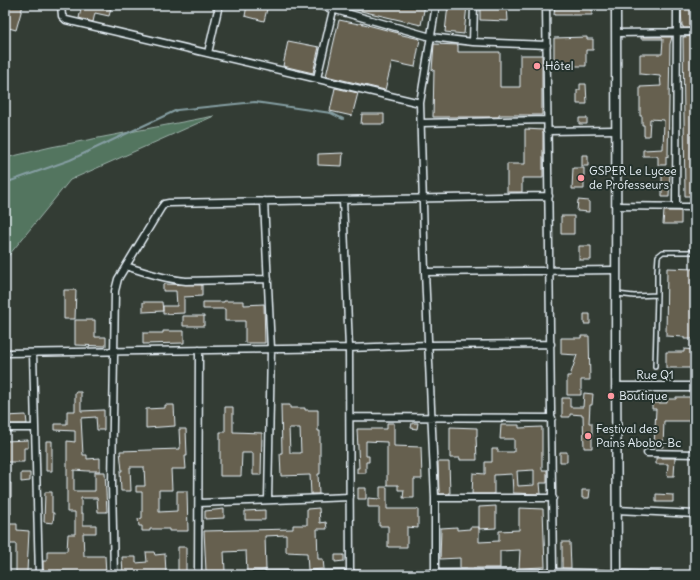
<svg xmlns="http://www.w3.org/2000/svg" width="700" height="580" viewBox="0 0 700 580" font-family="Delius,sans-serif">
  <style>
    .green { fill: #52745e; stroke: #9db2ab }
    .lines { fill: none; stroke-linecap: round; stroke-linejoin: round }
    .stream { stroke: #859ea2; stroke-width: 2 }
    .building { fill: #66614f; stroke: #e8f1f8; fill-rule: evenodd }
    .service-casing { stroke: #e8f1f8; stroke-width: 6 }
    .minor-casing { stroke: #e8f1f8; stroke-width: 9 }
    .tertiary-casing { stroke: #e8f1f8; stroke-width: 11 }
    .service { stroke: #26332d; stroke-width: 3 }
    .minor { stroke: #26332d; stroke-width: 6 }
    .tertiary { stroke: #26332d; stroke-width: 8 }
    .poi-dot { fill: #ff9aa2; stroke: #26332d; stroke-width: 1.5 }
    .labels { text-anchor: middle; stroke-width: 4; stroke-linejoin: round; paint-order: stroke }
    .poi-label { font-size: 12px; fill: #e8f1f8; stroke: #26332d; text-anchor: start }
    .street-label { font-size: 12px; fill: #e8f1f8; stroke: #26332d }
  </style>
  <rect width="100%" height="100%" fill="#333c34"/>
  <filter id="ink" filterUnits="userSpaceOnUse"><feTurbulence type="fractalNoise" baseFrequency=".025" numOctaves="2"/><feDisplacementMap in="SourceGraphic" scale="8" xChannelSelector="R" yChannelSelector="G"/><feConvolveMatrix kernelMatrix="1 2 1 2 8 2 1 2 1" color-interpolation-filters="sRGB"/></filter>
  <g filter="url(#ink)">
    <path class="green" d="M214,116L70,180L5,260V158L51,147Z"/>
    <g class="lines">
      <path class="stream" d="M5,183L70,160L177,110L255,102L331,113L343,119"/>
    </g>
    <path class="building" d="M5,5H23L16,30L5,27Z
      M82,5H91L111,9L109,16L95,13L93,22L79,18Z
      M247,5H268L264,21L245,16Z
      M344,5H425L421,25L344,7Z
      M448,5H467L464,34L445,32Z
      M480,5H507L508,21L480,20Z
      M555,5H592V15H554Z
      M681,8H695V28H683V26H682Z
      M339,20L359,24L360,23L398,33V34L420,39L415,67L392,62L385,90L326,76Z
      M695,36V115H694L693,157H695V196H685L683,37Z
      M587,37V39H593V50H586V66H554V38Z
      M641,37H672L670,44L668,157L666,156V165H658V157L656,156H643V150L663,149L664,120L650,119L649,136H644V125H642V116H640V87L661,86L660,76L640,74V54H662L663,39H641Z
      M288,41L319,47L313,73L283,66Z
      M434,44L458,45V52H500V87H520V55H542V115H499V117H433L434,70H432Z
      M580,84H586L587,104H577V90H580Z
      M335,88L358,93L352,116L330,111Z
      M362,114H384V124H361Z
      M579,118H587V124H579Z
      M525,129L543,130V178H522V192H507V164H525Z
      M343,153L342,166L318,165V154Z
      M582,155H588V166H582Z
      M573,168H584V189H572Z
      M662,171H670L669,197H662Z
      M578,200L589,201V212L577,211Z
      M664,211H681V224H663Z
      M561,216H574V234H561Z
      M579,246H591V260H579Z
      M667,268L695,269V339H684V337L666,336Z
      M163,284L202,285V296L184,297V313L163,314V306H177L176,291H163Z
      M64,290H76L75,319H64Z
      M224,301H244V305L264,304L265,343H245V321H225V309H203V302H224Z
      M143,302H162L163,311L143,312Z
      M584,314H590V324H584Z
      M183,316H204V326H183Z
      M75,320H95V337H106V346L75,345Z
      M163,331H184V343L143,344V333H163Z
      M581,336H589L590,380H581V395H567V376H570L577,355L561,354V338H581Z
      M684,349L695,350V368H666V352H684Z
      M75,392H81V411L104,410V430H97L96,417L81,418L83,455H87V459L100,458V471H88L74,470V491H95V472H105L107,512H98L97,498H81V513H83V525H96V533H83L84,556H105L106,574L57,571V575H47V573H43V561H47V551H67L68,534H75V512H67V441L75,442V431L55,430V424H67V411H75Z
      M584,393L593,394L592,405H590L589,423H592V448H584L583,415L570,414V417H562V398H570V407H583Z
      M676,397H692V415H695V421H664L663,447L654,446L656,409H652V403H667V399H676Z
      M165,405H174L175,426L146,428V409L165,408Z
      M281,405H290V408H305V410H318V431H320V474H318L319,494H311L310,475L281,476L280,453H282ZM289,428H300L301,453H290Z
      M225,407H233V432L262,433L261,475H253V453H242L241,476H220V432H225Z
      M26,415L27,424H5V416Z
      M387,423H394V446L421,447L422,479H414V498H403L404,490H398V485H387V442L366,441V456H369V462H366V473H357V468H359L357,429H387Z
      M412,423H418L417,429L411,428Z
      M501,425H519V428L542,427V470H547V483H540L541,494L513,493L512,474L494,475V494H472L473,473L485,474V462H492V449H498V452H514V439H500ZM534,470V485L518,486L517,471Z
      M450,427L477,428V436H476L477,460H460V458H450Z
      M179,429H186L187,456H185L186,469H171L172,490H159V512L177,511V491H187L188,531H169V529H150V531H142V526H139L138,519L142,518V492H136V486H145L144,467H130L131,491H121L120,471H122L120,451L180,449Z
      M28,440V448H24V462H5V441Z
      M46,441H52V471H46Z
      M560,452H567V462H560Z
      M656,458H675L674,476H667L668,464H656Z
      M438,462H449L450,494H439Z
      M21,473H30V481L21,482Z
      M5,483H11V514H5Z
      M380,487H387V509H418V528L407,527V547H388V526H379V507H368V498L380,499Z
      M358,488H366V499H358Z
      M582,490H590L589,498H582Z
      M45,492H52V513H54L53,523L44,522Z
      M656,494L673,495V502H656Z
      M496,506V528L479,529V507Z
      M319,508L320,523L326,522L327,529H317L318,559H323L324,569L308,570L307,553L286,552V535L265,536L266,570L247,572L246,551L224,552L225,571H206L204,531L293,529V525H307V509Z
      M519,508L543,509L545,567L519,568L520,550L500,551V568H460V558L440,559L441,528L457,527V530L470,529V527H479V542L499,541V531L519,530Z
      M224,509V518L205,519V511Z
      M265,510V520H245V511Z
      M5,524H17V530L29,531L27,572H16V544H5Z
      M562,542H570L571,568H562Z
      M178,547H186V573H178Z
      M146,552H154L155,555L165,554L166,573L156,574V572L123,574L122,557H136V563L147,562Z
      M335,555H344V561L335,562Z"/>
    <g class="lines">
      <g class="service-casing">
        <path id="service" d="M617,294L634,296L657,295L655,367
          M657,295V271L658,256L663,252H695"/>
      </g>
      <g class="minor-casing">
        <path id="minor" d="M61,5L62,16L66,20L420,103
          M318,5L431,37L473,42L547,45
          M546,5L553,572
          M616,33L695,32
          M473,42L474,5
          M208,53L219,5
          M317,78L334,6
          M421,123L547,120
          M547,131L616,130
          M343,200L349,348L350,573
          M264,201L271,349L268,500
          M616,206L695,207
          M676,206L677,5
          M126,266C146,273 165,279 186,281L268,279
          M425,272L616,270
          M5,353L349,348L428,345L551,344
          M33,353L39,575
          M350,417L552,418
          M5,428H35
          M647,453L695,454
          M435,498H553
          M199,503L350,497
          M617,510L695,514
          M435,573V498L425,272L420,103L436,5
          M114,575L112,484L115,291L118,279L161,208L164,204L169,203L549,196
          M198,575L199,350
          M250,575L553,572L659,575"/>
      </g>
      <g class="tertiary-casing">
        <path id="tertiary" d="M616,5C617,195 615,385 617,575
          M616,387H695"/>
      </g>
      <use href="#service" class="service"/>
      <use href="#minor" class="minor"/>
      <use href="#tertiary" class="tertiary"/>
    </g>
  </g>
  <g class="poi-dot">
    <circle cx="537" cy="66" r="4"/>
    <circle cx="581" cy="178" r="4"/>
    <circle cx="611" cy="396" r="4"/>
    <circle cx="588" cy="436" r="4"/>
  </g>
  <g class="labels">
    <g class="poi-label">
      <text x="545" y="70">Hôtel</text>
      <text x="589" y="175">GSPER Le Lycee<tspan x="589" dy="14">de Professeurs</tspan></text>
      <text x="619" y="400">Boutique</text>
      <text x="596" y="433">Festival des<tspan x="596" dy="14">Pains Abobo-Bc</tspan></text>
    </g>
    <g class="street-label">
      <text x="655" y="379">Rue Q1</text>
    </g>
  </g>
  <rect width="700" height="580" fill="none" stroke="#26332d" stroke-width="20"/>
  <rect x="10" y="10" width="680" height="560" fill="none" stroke="#e8f1f8" stroke-width="1.5" filter="url(#ink)"/>
</svg>
